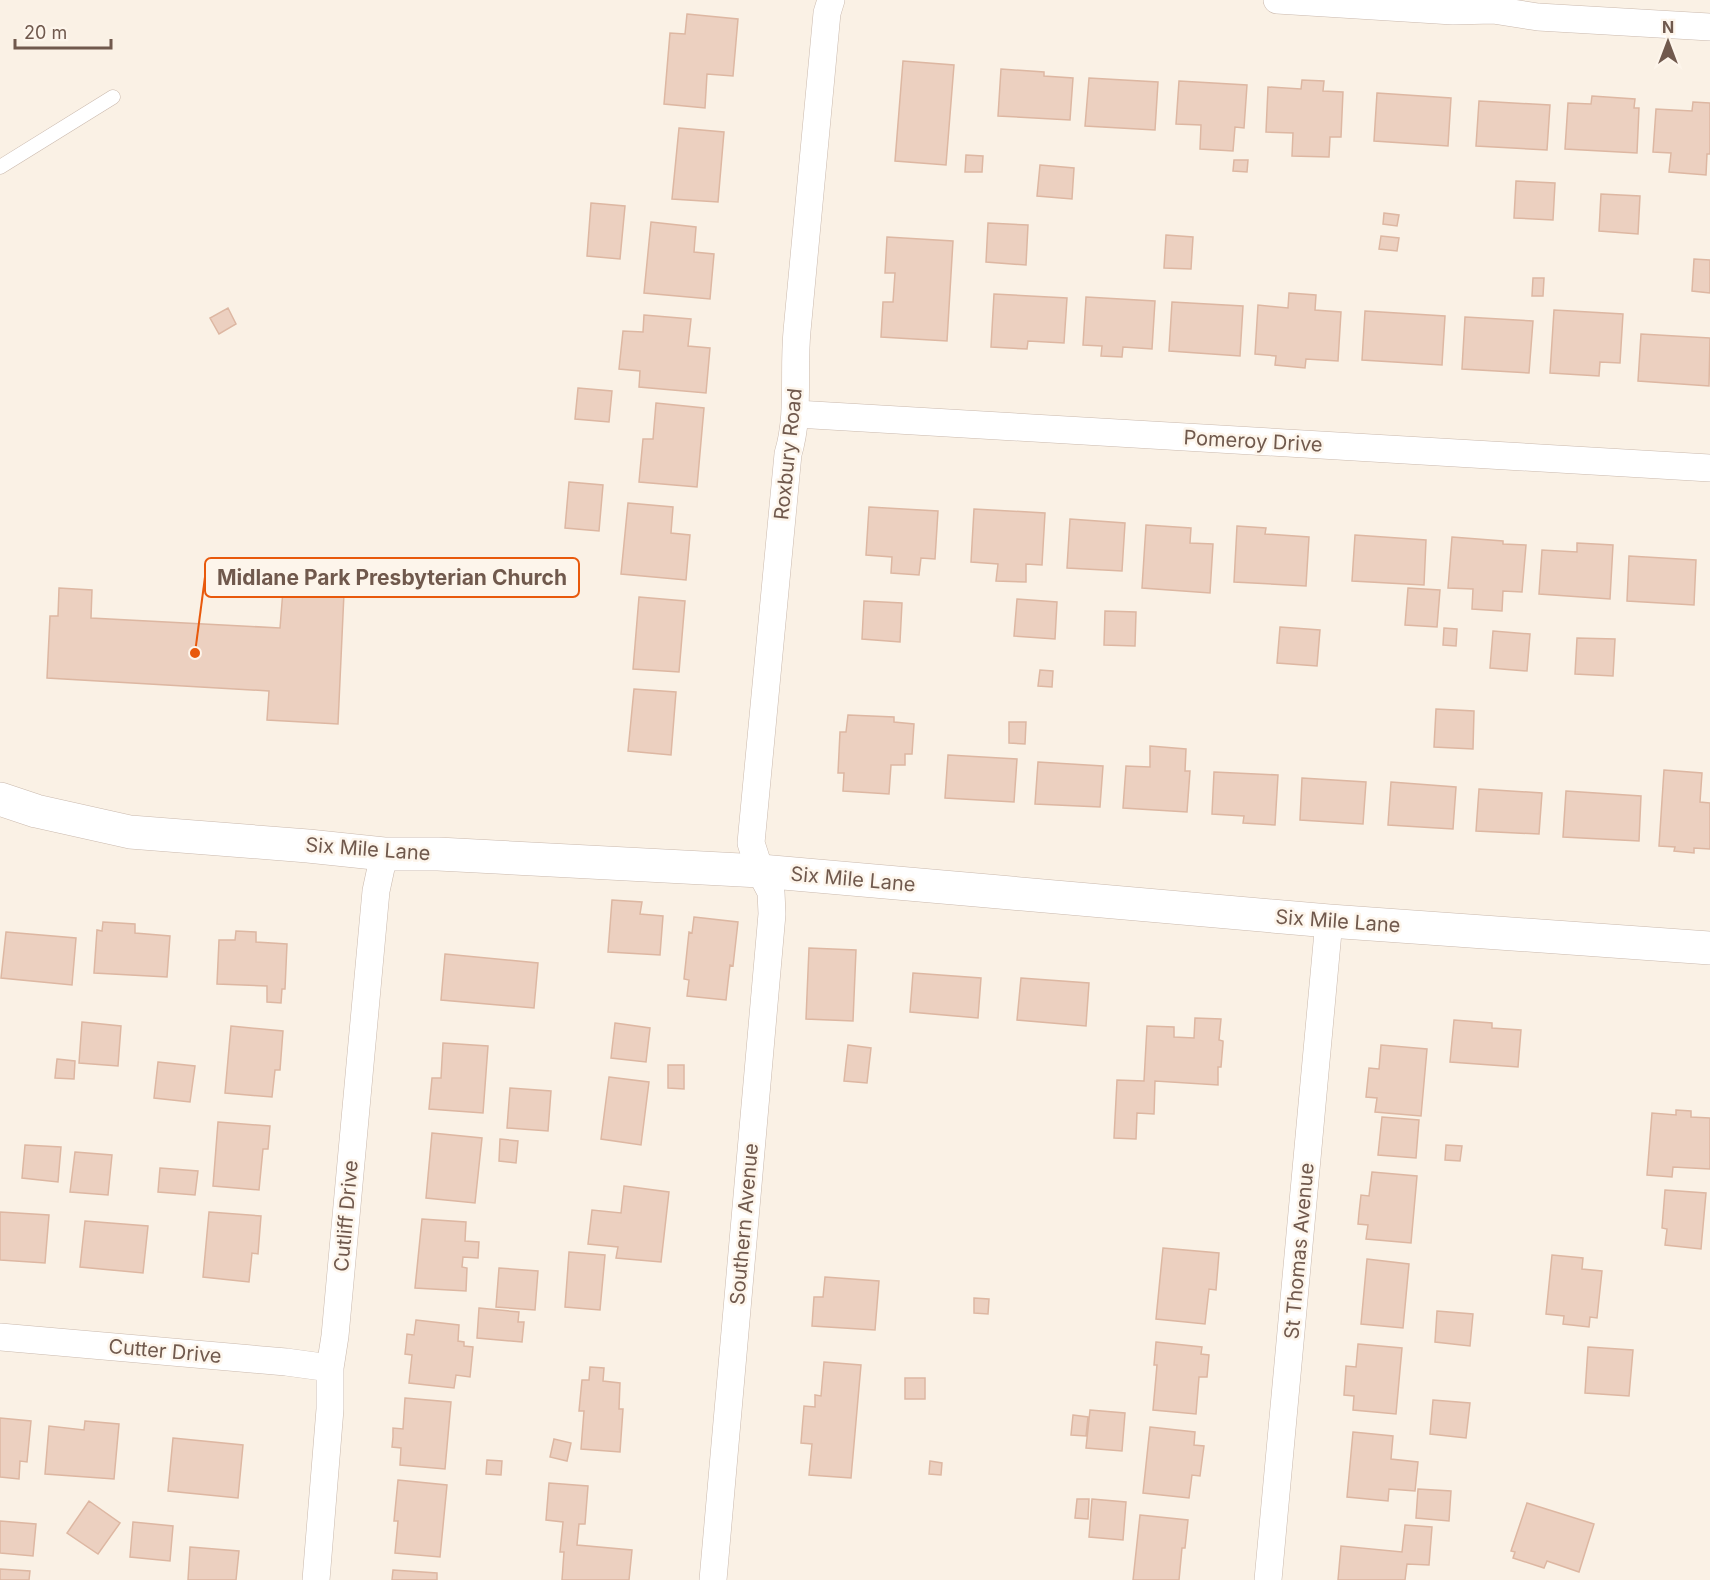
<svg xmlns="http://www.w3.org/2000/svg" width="1710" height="1580" viewBox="0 0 1710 1580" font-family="Inter,sans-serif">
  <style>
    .building { fill: #ecd0c0; stroke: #ddb7a2; stroke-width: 1.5 }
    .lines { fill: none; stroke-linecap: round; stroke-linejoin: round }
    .service-casing { stroke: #cab9ad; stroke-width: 15 }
    .minor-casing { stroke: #cab9ad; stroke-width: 28 }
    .tertiary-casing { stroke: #cab9ad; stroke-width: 34 }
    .service { stroke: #fff; stroke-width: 14 }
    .minor { stroke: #fff; stroke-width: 27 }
    .tertiary { stroke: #fff; stroke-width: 33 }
    .labels { text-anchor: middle; stroke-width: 5; stroke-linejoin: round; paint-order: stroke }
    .street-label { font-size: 20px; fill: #70594d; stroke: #fdf5eb }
    .leader { fill: none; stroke: #e8590c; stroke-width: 2 }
    .callout-dot { fill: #e8590c; stroke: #fdf5eb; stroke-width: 2 }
    .callout { fill: #fdf5eb; stroke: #e8590c; stroke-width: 2 }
    .callout-label { font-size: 21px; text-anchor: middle; font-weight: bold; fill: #70594d }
  </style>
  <rect width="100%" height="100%" fill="#faf1e5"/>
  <path class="building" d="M687,14L738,19L733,76L707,74L705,108L664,104L670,33L685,34Z
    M903,61L954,65L946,165L895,161Z
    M1001,69L1044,72V76L1073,78L1070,120L998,116Z
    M1089,78L1158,82L1155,130L1085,126Z
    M1302,80L1324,81L1323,91L1343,92L1341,137H1330L1329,157L1292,156L1293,133L1266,132L1268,87L1301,89Z
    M1179,81L1247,85L1244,128L1235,127L1233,151L1200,149L1201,125L1176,124Z
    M1377,93L1451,98L1448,146L1374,141Z
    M1592,96L1635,99L1634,108H1639L1637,153L1565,149L1568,103L1591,104Z
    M1479,101L1550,105L1547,150L1476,146Z
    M1693,102L1710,103V154H1707L1706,175L1669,172L1671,153L1653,152L1656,109L1692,111Z
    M679,128L724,132L718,202L672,199Z
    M966,155L983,156L982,172H965Z
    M1234,160H1248L1247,172L1233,171Z
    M1040,165L1074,168L1072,199L1037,196Z
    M1516,181L1555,183L1553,220L1514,218Z
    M1601,194L1640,196L1638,234L1599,231Z
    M591,203L625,206L620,259L587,256Z
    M1384,213L1399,215L1397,226L1383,224Z
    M651,222L696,227L694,252L714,254L710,299L644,293Z
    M988,223L1028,225L1026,265L986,262Z
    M1166,235L1193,237L1191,269L1164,268Z
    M1381,236L1399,238L1397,251L1379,249Z
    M887,237L953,241L947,341L881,337L883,302H893L895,273H885Z
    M1694,259L1710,260V293L1692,291Z
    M1533,278H1544L1543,296H1532Z
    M1289,293L1316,295L1315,310L1341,312L1338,361L1306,359L1305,368L1275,365L1276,356L1255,354L1258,305L1288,308Z
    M994,294L1067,298L1064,343L1028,341L1027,349L991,347Z
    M1086,297L1155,301L1152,349L1123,347L1122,357L1101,356L1102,346L1083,345Z
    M1172,302L1243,306L1240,356L1169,351Z
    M228,308L236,324L219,334L210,318Z
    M1554,310L1623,314L1620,363L1600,362L1599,376L1550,373Z
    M1365,311L1445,316L1442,365L1362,360Z
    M644,315L691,319L688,346L710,348L706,393L639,387L640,371L619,369L623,331L643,332Z
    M1465,317L1533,321L1529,373L1462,369Z
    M1641,334L1710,338L1709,386L1638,381Z
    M578,388L612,391L609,422L575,419Z
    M656,403L704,408L697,487L639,482L643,439H653Z
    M569,482L603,485L599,531L565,528Z
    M628,503L673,507L671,533L690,535L686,580L621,574Z
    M869,507L938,511L935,559L921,558L919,575L891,573L892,557L866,555Z
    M974,509L1045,513L1042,565L1026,564V582L996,581L998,564L971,562Z
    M1070,519L1125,523L1122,571L1067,568Z
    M1146,525L1191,528L1190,543L1213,544L1210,593L1142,588Z
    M1237,526L1266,528L1265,534L1309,537L1306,586L1234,582Z
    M1355,535L1426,540L1424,585L1352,581Z
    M1452,537L1503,541V544L1526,545L1522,592L1503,591L1502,611L1472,609L1473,589L1448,588Z
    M1577,543L1613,545L1610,599L1539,594L1542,550L1577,552Z
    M1629,556L1696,560L1694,605L1627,601Z
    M59,588L92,590L91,618L280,628L283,590L344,593L338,724L267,720L269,691L47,678L50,616H58Z
    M1408,588L1440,590L1437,627L1405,625Z
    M639,597L685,601L679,672L633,669Z
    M1017,599L1057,602L1055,639L1014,636Z
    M864,601L902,603L900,642L862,639Z
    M1105,611L1136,612L1135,646L1104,645Z
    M1280,627L1320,630L1317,666L1277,663Z
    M1444,628L1457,629L1456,646L1443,645Z
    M1493,631L1530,634L1527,671L1490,668Z
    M1577,638L1615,639L1613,676L1575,674Z
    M1040,670L1053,671L1052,687L1038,686Z
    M634,689L676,692L671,755L628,751Z
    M1436,709L1474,711L1473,749L1434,747Z
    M848,715L894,717V722L914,724L912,754H905V765H891L889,794L843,791L844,773H838L840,732H846Z
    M1009,722H1026L1025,744L1009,743Z
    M1150,746L1186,749L1185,771H1190L1187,812L1123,808L1126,766L1150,767Z
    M948,755L1017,759L1014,802L945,798Z
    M1038,762L1103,766L1100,807L1035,804Z
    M1664,770L1702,773L1700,802L1710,803V849L1694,848V853L1674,851L1675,847L1659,846Z
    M1214,772L1278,775L1275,825L1243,823L1244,816L1212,814Z
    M1302,778L1366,782L1363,824L1300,820Z
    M1391,782L1456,787L1453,829L1388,825Z
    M1479,789L1542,793L1539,834L1476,831Z
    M1566,791L1641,796L1639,841L1563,837Z
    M612,900L642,902L640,914L663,916L660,955L608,952Z
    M694,917L738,922L733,966L730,965L726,1000L687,996L689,980L684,979L689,932L692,933Z
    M103,922L135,924V933L170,936L167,977L94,973L97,930L102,931Z
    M236,931L256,932V942L287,944L285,989H282L281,1003L267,1002V986L217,984L219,940H235Z
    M6,932L76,938L72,985L1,978Z
    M809,948L856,950L853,1021L806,1019Z
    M445,954L538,963L534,1008L441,1000Z
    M913,973L981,978L978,1018L910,1012Z
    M1021,978L1089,983L1086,1026L1017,1020Z
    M1195,1018L1221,1019L1219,1040L1223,1041V1043L1221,1067H1218V1085L1155,1081L1154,1114L1137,1113L1136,1139L1114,1138L1117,1080L1144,1081L1147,1026L1174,1027V1037L1194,1038Z
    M1454,1020L1492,1023V1028L1521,1030L1518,1067L1450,1062Z
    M82,1022L121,1026L118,1066L79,1063Z
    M615,1023L650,1028L646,1062L611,1058Z
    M231,1026L283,1031L280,1070H275L272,1097L225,1093Z
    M443,1043L488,1046L483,1113L429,1109L432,1078H441Z
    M848,1045L871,1048L867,1083L844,1081Z
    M1381,1045L1427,1049L1421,1116L1375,1112L1377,1098L1366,1097L1369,1068L1379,1069Z
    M57,1059L75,1061L74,1079L55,1078Z
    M158,1062L195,1066L190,1102L154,1098Z
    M668,1065H684V1089L668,1088Z
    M609,1077L649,1082L641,1145L601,1139Z
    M510,1088L551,1091L548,1131L507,1128Z
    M1676,1110L1691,1111V1117L1710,1118V1169L1673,1167L1672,1177L1647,1175L1652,1113L1676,1115Z
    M1382,1117L1419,1120L1416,1158L1378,1155Z
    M218,1122L270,1126L268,1149H263L259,1190L213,1186Z
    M432,1133L482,1138L475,1203L426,1198Z
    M500,1139L518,1141L516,1163L499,1161Z
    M25,1145L61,1147L58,1182L22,1178Z
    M1446,1145L1462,1146L1460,1161L1445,1160Z
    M75,1152L112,1155L108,1195L70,1192Z
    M160,1168L198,1171L195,1195L158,1192Z
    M1372,1172L1417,1176L1411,1243L1366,1239L1368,1225L1358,1224L1359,1213L1361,1195L1369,1196Z
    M624,1186L669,1192L661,1262L616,1258L618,1247L588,1244L592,1210L621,1213Z
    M1665,1190L1706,1193L1701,1249L1665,1245L1667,1229L1662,1228Z
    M0,1212L49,1215L45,1263L0,1260Z
    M209,1212L261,1216L258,1254L252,1253L249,1282L203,1277Z
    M422,1219L466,1222L465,1241L479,1242L478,1258L463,1257L462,1267L467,1268L466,1291L415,1288Z
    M85,1221L148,1226L143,1273L80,1267Z
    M1163,1248L1219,1253L1216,1290L1209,1289L1205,1324L1156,1319Z
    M569,1252L605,1255L600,1310L565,1307Z
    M1552,1255L1583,1258L1582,1269L1602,1271L1597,1318L1590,1317L1589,1327L1563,1324L1564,1316L1546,1314Z
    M1367,1259L1409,1264L1403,1328L1361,1324Z
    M499,1268L538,1271L535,1310L496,1307Z
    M825,1277L879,1281L875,1330L812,1326L814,1297H823Z
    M974,1298L989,1299L988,1314L974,1313Z
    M479,1308L519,1312L518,1322H524L522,1342L477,1338Z
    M1437,1311L1473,1314L1470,1346L1435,1342Z
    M416,1320L459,1325L458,1341L464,1342V1346L473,1347L470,1377L456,1375L454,1388L409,1383L412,1355L405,1354L406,1345L407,1334L414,1335Z
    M1156,1342L1202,1347L1201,1354L1209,1355L1207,1377H1199L1196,1414L1153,1410L1157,1365H1154Z
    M1358,1344L1402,1348L1396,1414L1353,1410L1354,1396L1344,1395L1346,1366L1356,1367Z
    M1588,1347L1633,1350L1629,1396L1585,1393Z
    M824,1362L861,1365L851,1478L809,1475L812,1444L801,1443L804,1406L815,1407V1395L821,1396Z
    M590,1367L604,1368L603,1381L620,1383L619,1409H623L620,1452L581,1449L584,1411H579L582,1380H589Z
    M905,1378H925V1399H905Z
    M405,1398L451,1402L445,1469L400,1465L401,1448L392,1447L393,1437V1428L403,1429Z
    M1433,1400L1470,1403L1466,1438L1430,1434Z
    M1090,1410L1125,1413L1122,1451L1086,1448Z
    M1073,1415L1088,1417L1086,1436L1071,1435Z
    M0,1418L31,1421L27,1462L20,1461L19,1479L0,1477Z
    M85,1421L119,1424L114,1479L45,1474L49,1426L84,1430Z
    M1150,1427L1195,1432L1194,1445L1204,1446L1200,1476L1192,1475L1189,1498L1143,1493Z
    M1353,1432L1393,1436L1391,1459L1418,1462L1415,1491L1389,1489L1388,1501L1347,1497Z
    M173,1438L243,1445L238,1498L168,1491Z
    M554,1439L571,1443L567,1461L550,1457Z
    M487,1460L502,1461L501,1475L486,1474Z
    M930,1461L942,1463L941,1475L929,1474Z
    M398,1480L447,1485L440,1557L395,1553L398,1521H394Z
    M549,1483L588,1486L585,1524H579L577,1545L632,1550L629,1580H562L564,1552H560L563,1522L546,1520Z
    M1418,1489L1451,1491L1449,1521L1416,1518Z
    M1077,1499H1089L1088,1519L1075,1518Z
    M1092,1499L1126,1502L1123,1540L1089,1537Z
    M89,1501L120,1523L98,1554L67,1533Z
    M1527,1503L1594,1524L1579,1572L1547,1561L1544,1568L1513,1558L1515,1552L1511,1551Z
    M1140,1515L1188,1520L1185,1548H1182L1179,1580H1133Z
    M0,1521L36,1524L33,1556L0,1553Z
    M133,1522L173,1526L170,1561L130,1557Z
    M1405,1525L1432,1527L1429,1565L1407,1564L1405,1580H1338L1341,1546L1402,1552Z
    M190,1547L239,1551L236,1580H188Z
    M0,1569L30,1571L29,1580H0Z
    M393,1570L437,1573V1580H392Z"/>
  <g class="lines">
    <g class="service-casing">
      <path id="service" d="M0,167L113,97"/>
    </g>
    <g class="minor-casing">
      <path id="minor" d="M1277,0L1453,11L1493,10L1538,17L1710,27
        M796,414L1710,468
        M0,1337L286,1362L330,1368
        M316,1580L330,1409V1368L335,1336L376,891L384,854
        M713,1580L772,914L771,892L760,871L751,843L788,454C800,414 793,373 797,331C807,225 817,119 827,13L831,0
        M1268,1580L1329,921"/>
    </g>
    <g class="tertiary-casing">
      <path id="tertiary" d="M0,799L36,811L130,832L308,846L384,854H438L760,871L1329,921L1710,948"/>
    </g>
    <use href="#service" class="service"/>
    <use href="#minor" class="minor"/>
    <use href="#tertiary" class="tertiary"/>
  </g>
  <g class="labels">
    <g class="street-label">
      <text transform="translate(1253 441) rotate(3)" y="7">Pomeroy Drive</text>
      <text transform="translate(788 454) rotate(-84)" y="7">Roxbury Road</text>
      <text transform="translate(368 849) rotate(4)" y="7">Six Mile Lane</text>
      <text transform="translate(853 879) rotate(5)" y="7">Six Mile Lane</text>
      <text transform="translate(1338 921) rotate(4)" y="7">Six Mile Lane</text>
      <text transform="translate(346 1216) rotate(-85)" y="7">Cutliff Drive</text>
      <text transform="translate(744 1224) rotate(-85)" y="7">Southern Avenue</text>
      <text transform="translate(1299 1251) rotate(-85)" y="7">St Thomas Avenue</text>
      <text transform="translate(165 1351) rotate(5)" y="7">Cutter Drive</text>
    </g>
  </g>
  <path class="leader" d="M195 653L205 577"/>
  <circle class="callout-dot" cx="195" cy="653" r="6"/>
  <rect class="callout" x="205" y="558" width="374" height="39" rx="6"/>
  <g class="callout-label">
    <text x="392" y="585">Midlane Park Presbyterian Church</text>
  </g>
  <g transform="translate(1668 42)" stroke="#fdf5eb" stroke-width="4.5" paint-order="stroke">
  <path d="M0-4.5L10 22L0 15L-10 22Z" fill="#70594d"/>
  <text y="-9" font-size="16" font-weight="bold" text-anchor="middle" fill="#70594d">N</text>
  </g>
  <path d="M15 39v9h96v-9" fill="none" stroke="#70594d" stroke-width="3"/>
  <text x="24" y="39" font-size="18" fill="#70594d" stroke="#fdf5eb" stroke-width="4.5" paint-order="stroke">20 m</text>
</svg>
